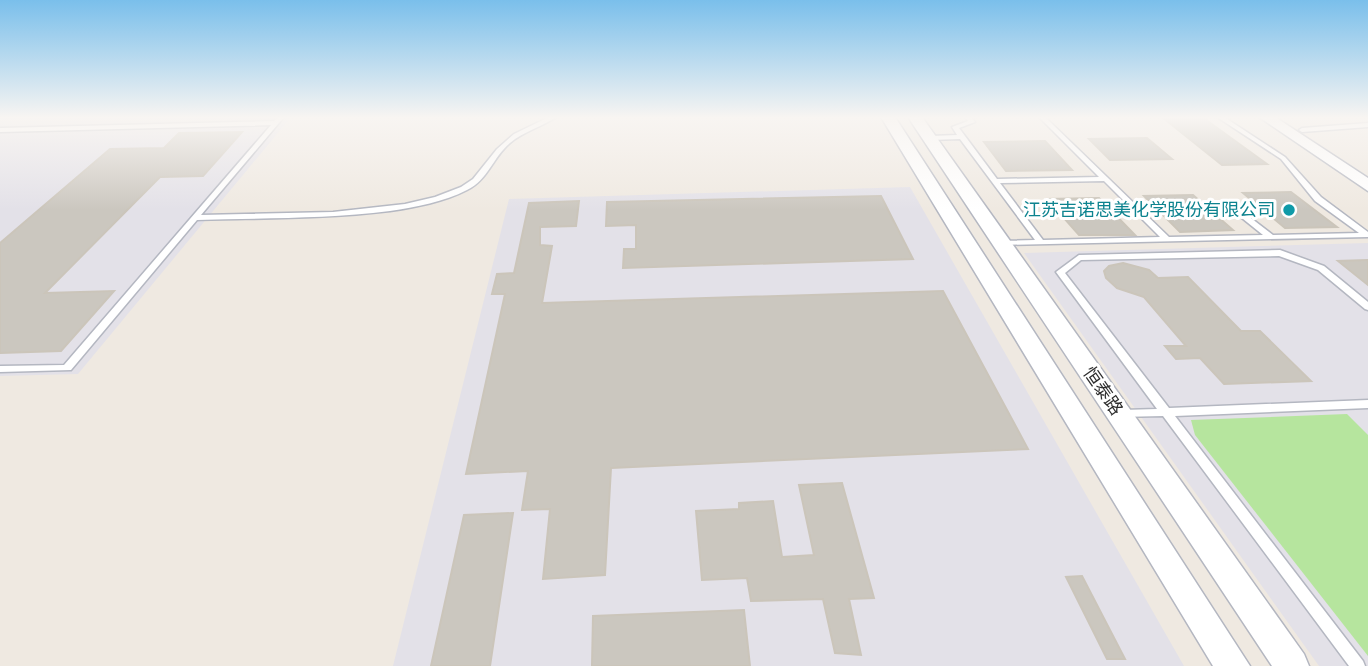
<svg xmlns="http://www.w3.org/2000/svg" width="1368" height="666" viewBox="0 0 1368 666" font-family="'Golos Text','Noto Sans SC',sans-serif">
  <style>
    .industrial { fill: #e3e1e8 }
    .green { fill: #b6e59e }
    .building { fill: #cbc7bf; stroke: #cbc5ba; stroke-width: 2 }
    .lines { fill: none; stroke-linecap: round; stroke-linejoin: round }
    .service-casing { stroke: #b4b7c1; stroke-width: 3 }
    .tertiary-casing { stroke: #b4b7c1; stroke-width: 3 }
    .service { fill: #fff; fill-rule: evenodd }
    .tertiary { fill: #fff; fill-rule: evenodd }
    .culture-dot { fill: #0f9aa8; stroke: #fff; stroke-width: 2.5 }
    .labels { text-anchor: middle; stroke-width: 6; stroke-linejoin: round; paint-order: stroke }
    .culture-label { font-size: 18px; fill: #0d838f; stroke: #fff; text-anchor: end }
    .street-label { font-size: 18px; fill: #2e2e2e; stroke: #fff }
  </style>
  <rect width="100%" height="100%" fill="#efe9e1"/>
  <path class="industrial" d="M0,117H291L78,374L0,376Z
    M910,187L1184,666H393L509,199Z
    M1368,243V666H1319L1024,253Z"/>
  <path class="green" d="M1347,414L1368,435V656L1195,435L1191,420Z"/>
  <path class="building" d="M1162,117H1202L1267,164L1222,165Z
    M242,132L203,176L160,177L45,293L114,291L61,351L0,353V243L110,149L164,148L179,133Z
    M1147,138L1172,159L1110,160L1089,139Z
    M1045,141L1072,170L1006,171L984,142Z
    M1291,192L1337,227L1285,228L1243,193Z
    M1193,195L1233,230L1180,232L1144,196Z
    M881,196L913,259L623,268L624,249H636V225L606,226L607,202Z
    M1099,198L1135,235H1079L1047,199Z
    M579,201L576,226L540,227V245L552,246L542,303L943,291L1028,449L611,468L605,575L543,579L550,509L522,510L528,471L466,474L505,294H492L497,274L514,273L529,203Z
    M1368,260V285L1338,261Z
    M1123,263L1149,270L1158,278L1188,277L1241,331H1260L1311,381L1224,384L1200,358L1176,359L1165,346H1186L1144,297L1117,288L1106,278L1104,271L1109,266Z
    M842,483L874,598L849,599L861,655L835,653L823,599L751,601L747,578L702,580L696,511L739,509V503L773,501L782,557L814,555L799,485Z
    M513,513L490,666H431L464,515Z
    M1082,576L1125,659H1107L1066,577Z
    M744,610L750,666H592L593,616Z"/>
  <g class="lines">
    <g class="service-casing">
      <path id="service" d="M278,117H284L201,215L333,212L405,204L435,197L461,187L473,179L497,149L514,134L549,117H556C542,127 524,131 510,143C493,157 488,180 467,190C444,202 416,207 390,211C326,219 261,218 197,220L71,370L0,372V366L64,365L271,125L0,132V128L274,121Z
        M965,117H971L975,122L959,128L997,179L1099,177L1039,117H1045L1169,237L1263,235L1227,206L1226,204L1230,202L1273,235L1359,233L1315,201L1281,159L1217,117H1224L1285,157L1321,197L1368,232V237L999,245L998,243L1002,241L1035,240L960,139L930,140L927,138L930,136L957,135L952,127L968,121ZM1104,181L1160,237L1043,240L1000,183Z
        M1368,123V127L1302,132L1299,130L1302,128Z
        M1280,250L1324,266L1368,302V310L1365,309L1318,270L1279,256L1081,260L1065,273L1169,408L1368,400V408L1175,416L1363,661L1365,666H1349L1163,416L1119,417L1118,414L1119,411L1123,410L1157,409L1056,272L1079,255Z"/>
    </g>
    <g class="tertiary-casing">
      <path id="tertiary" d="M881,117H895L1250,666H1213Z
        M908,117H922L1304,654L1309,666H1272Z
        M1259,117H1275L1368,178V191Z"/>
    </g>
    <use href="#service" class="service"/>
    <use href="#tertiary" class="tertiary"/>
  </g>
  <linearGradient id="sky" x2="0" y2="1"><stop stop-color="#7abfeb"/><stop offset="0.56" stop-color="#f8f5f2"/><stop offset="1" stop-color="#f8f5f2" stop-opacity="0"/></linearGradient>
  <rect width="1368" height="210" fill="url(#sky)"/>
  <circle class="culture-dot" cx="1289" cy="210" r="7"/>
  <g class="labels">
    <g class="culture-label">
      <text x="1275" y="216">江苏吉诺思美化学股份有限公司</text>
    </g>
    <g class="street-label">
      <text transform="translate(1103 391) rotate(55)" y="6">恒泰路</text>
    </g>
  </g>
</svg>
